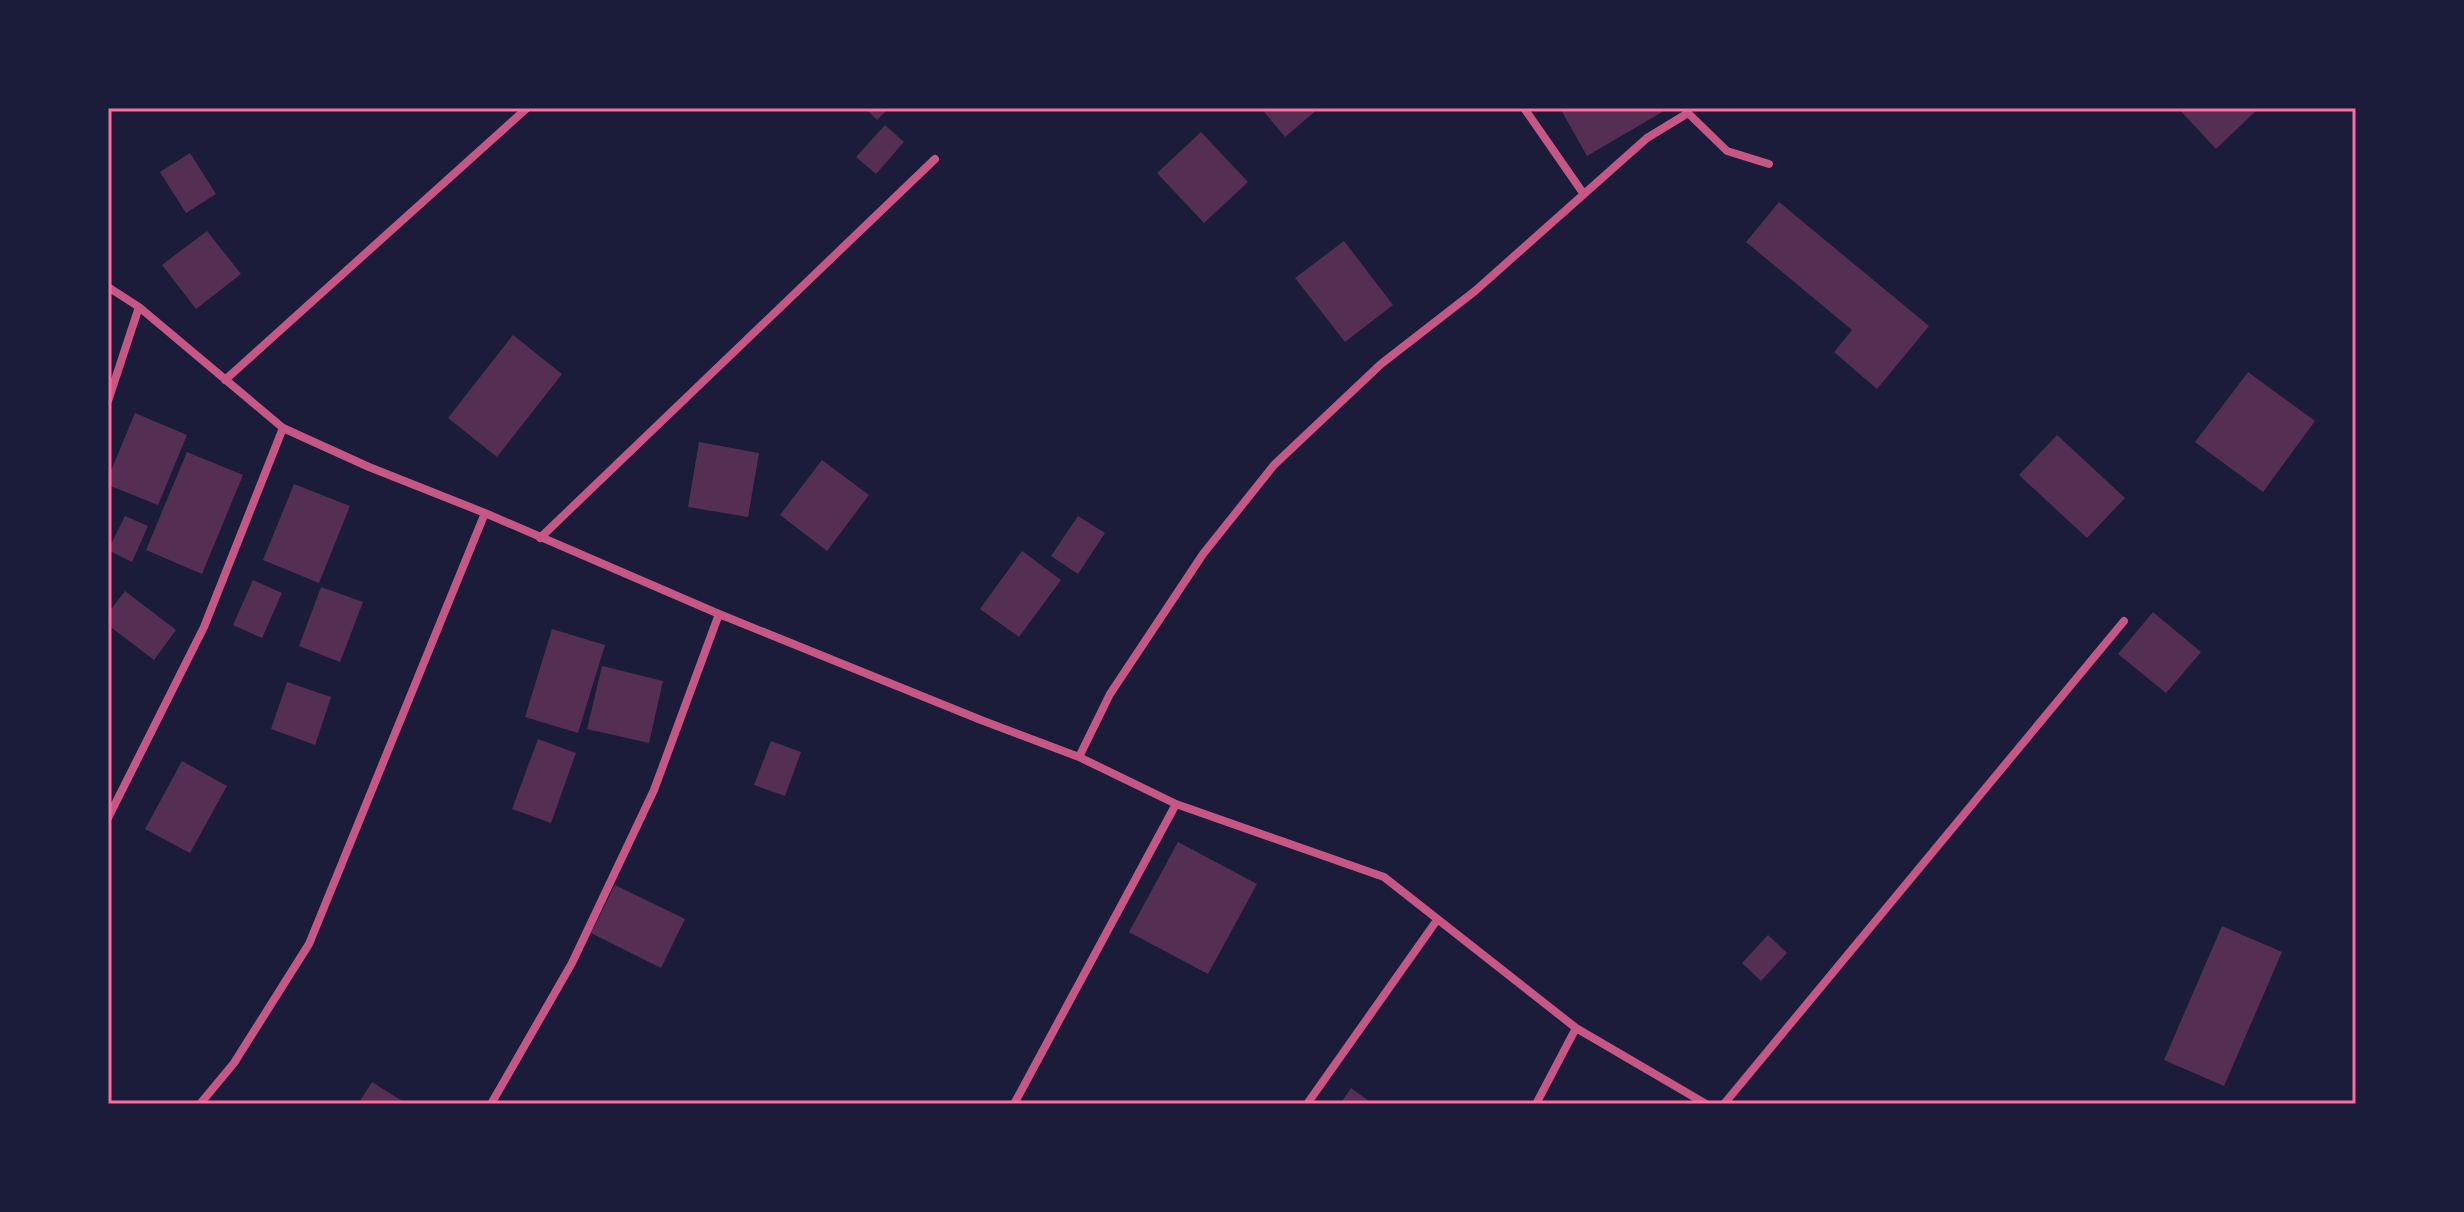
<svg xmlns="http://www.w3.org/2000/svg" width="2464" height="1212" viewBox="0 0 2464 1212" font-family="'DM Sans',sans-serif">
  <style>
    .building { fill: #542f53 }
    .lines { fill: none; stroke-linecap: round; stroke-linejoin: round }
    .minor { stroke: #c65784; stroke-width: 8 }
    .neatline { fill: none; stroke: #ff6b9d; stroke-width: 3 }
  </style>
  <rect width="100%" height="100%" fill="#1b1b3a"/>
  <path class="building" d="M865,108H889L877,120Z
    M1261,108H1319L1285,137Z
    M1560,108H1669L1587,156Z
    M2178,108H2259L2216,149Z
    M885,125L904,142L876,174L856,157Z
    M1201,132L1248,182L1204,223L1157,173Z
    M190,153L216,194L186,213L160,172Z
    M1779,202L1929,326L1877,389L1834,352L1852,330L1746,242Z
    M207,231L241,274L196,309L162,265Z
    M1344,241L1393,305L1345,342L1295,278Z
    M513,335L562,374L497,457L448,418Z
    M2248,372L2315,421L2263,492L2195,442Z
    M135,413L187,435L158,505L108,485V478Z
    M2057,435L2125,498L2087,538L2019,475Z
    M699,442L759,453L748,517L688,507Z
    M187,452L243,475L202,574L146,550Z
    M822,460L869,495L827,551L780,515Z
    M294,484L350,506L319,583L263,560Z
    M125,516L148,526L132,562L108,550Z
    M1078,516L1105,533L1078,574L1051,556Z
    M1022,551L1061,580L1019,637L980,609Z
    M253,580L282,593L262,638L233,625Z
    M321,587L363,602L340,662L299,646Z
    M125,591L176,630L154,660L108,625V613Z
    M2153,612L2201,652L2166,693L2118,654Z
    M552,629L605,645L578,733L525,717Z
    M602,666L663,681L649,743L587,729Z
    M287,682L331,697L315,745L271,729Z
    M538,739L576,753L551,823L512,809Z
    M771,741L801,752L785,796L754,785Z
    M182,761L227,786L190,853L145,829Z
    M1178,842L1257,884L1208,974L1129,932Z
    M615,885L685,919L661,968L591,933Z
    M2222,926L2282,952L2224,1086L2164,1060Z
    M1768,935L1787,953L1761,981L1742,963Z
    M372,1082L407,1104H358Z
    M1351,1088L1373,1104H1340Z"/>
  <g class="lines">
    <path class="minor" d="M1524,108L1583,193
      M108,287L139,307L283,428L369,467L485,513L719,614L981,720L1079,757L1176,804L1384,877L1576,1028L1706,1104
      M225,380L527,108
      M108,401L139,307
      M540,538L935,159
      M1079,757L1110,694L1203,554L1274,465L1381,364L1475,291L1647,138L1688,113L1727,151L1769,164
      M108,818L204,627L283,428
      M200,1104L234,1063L309,944L485,513
      M491,1104L572,963L654,790L719,614
      M1014,1104L1176,804
      M1307,1104L1437,920
      M1536,1104L1576,1028
      M1724,1104L2124,621"/>
  </g>
  <rect width="2464" height="1212" fill="none" stroke="#1b1b3a" stroke-width="220"/>
  <rect x="110" y="110" width="2244" height="992" class="neatline"/>
</svg>
